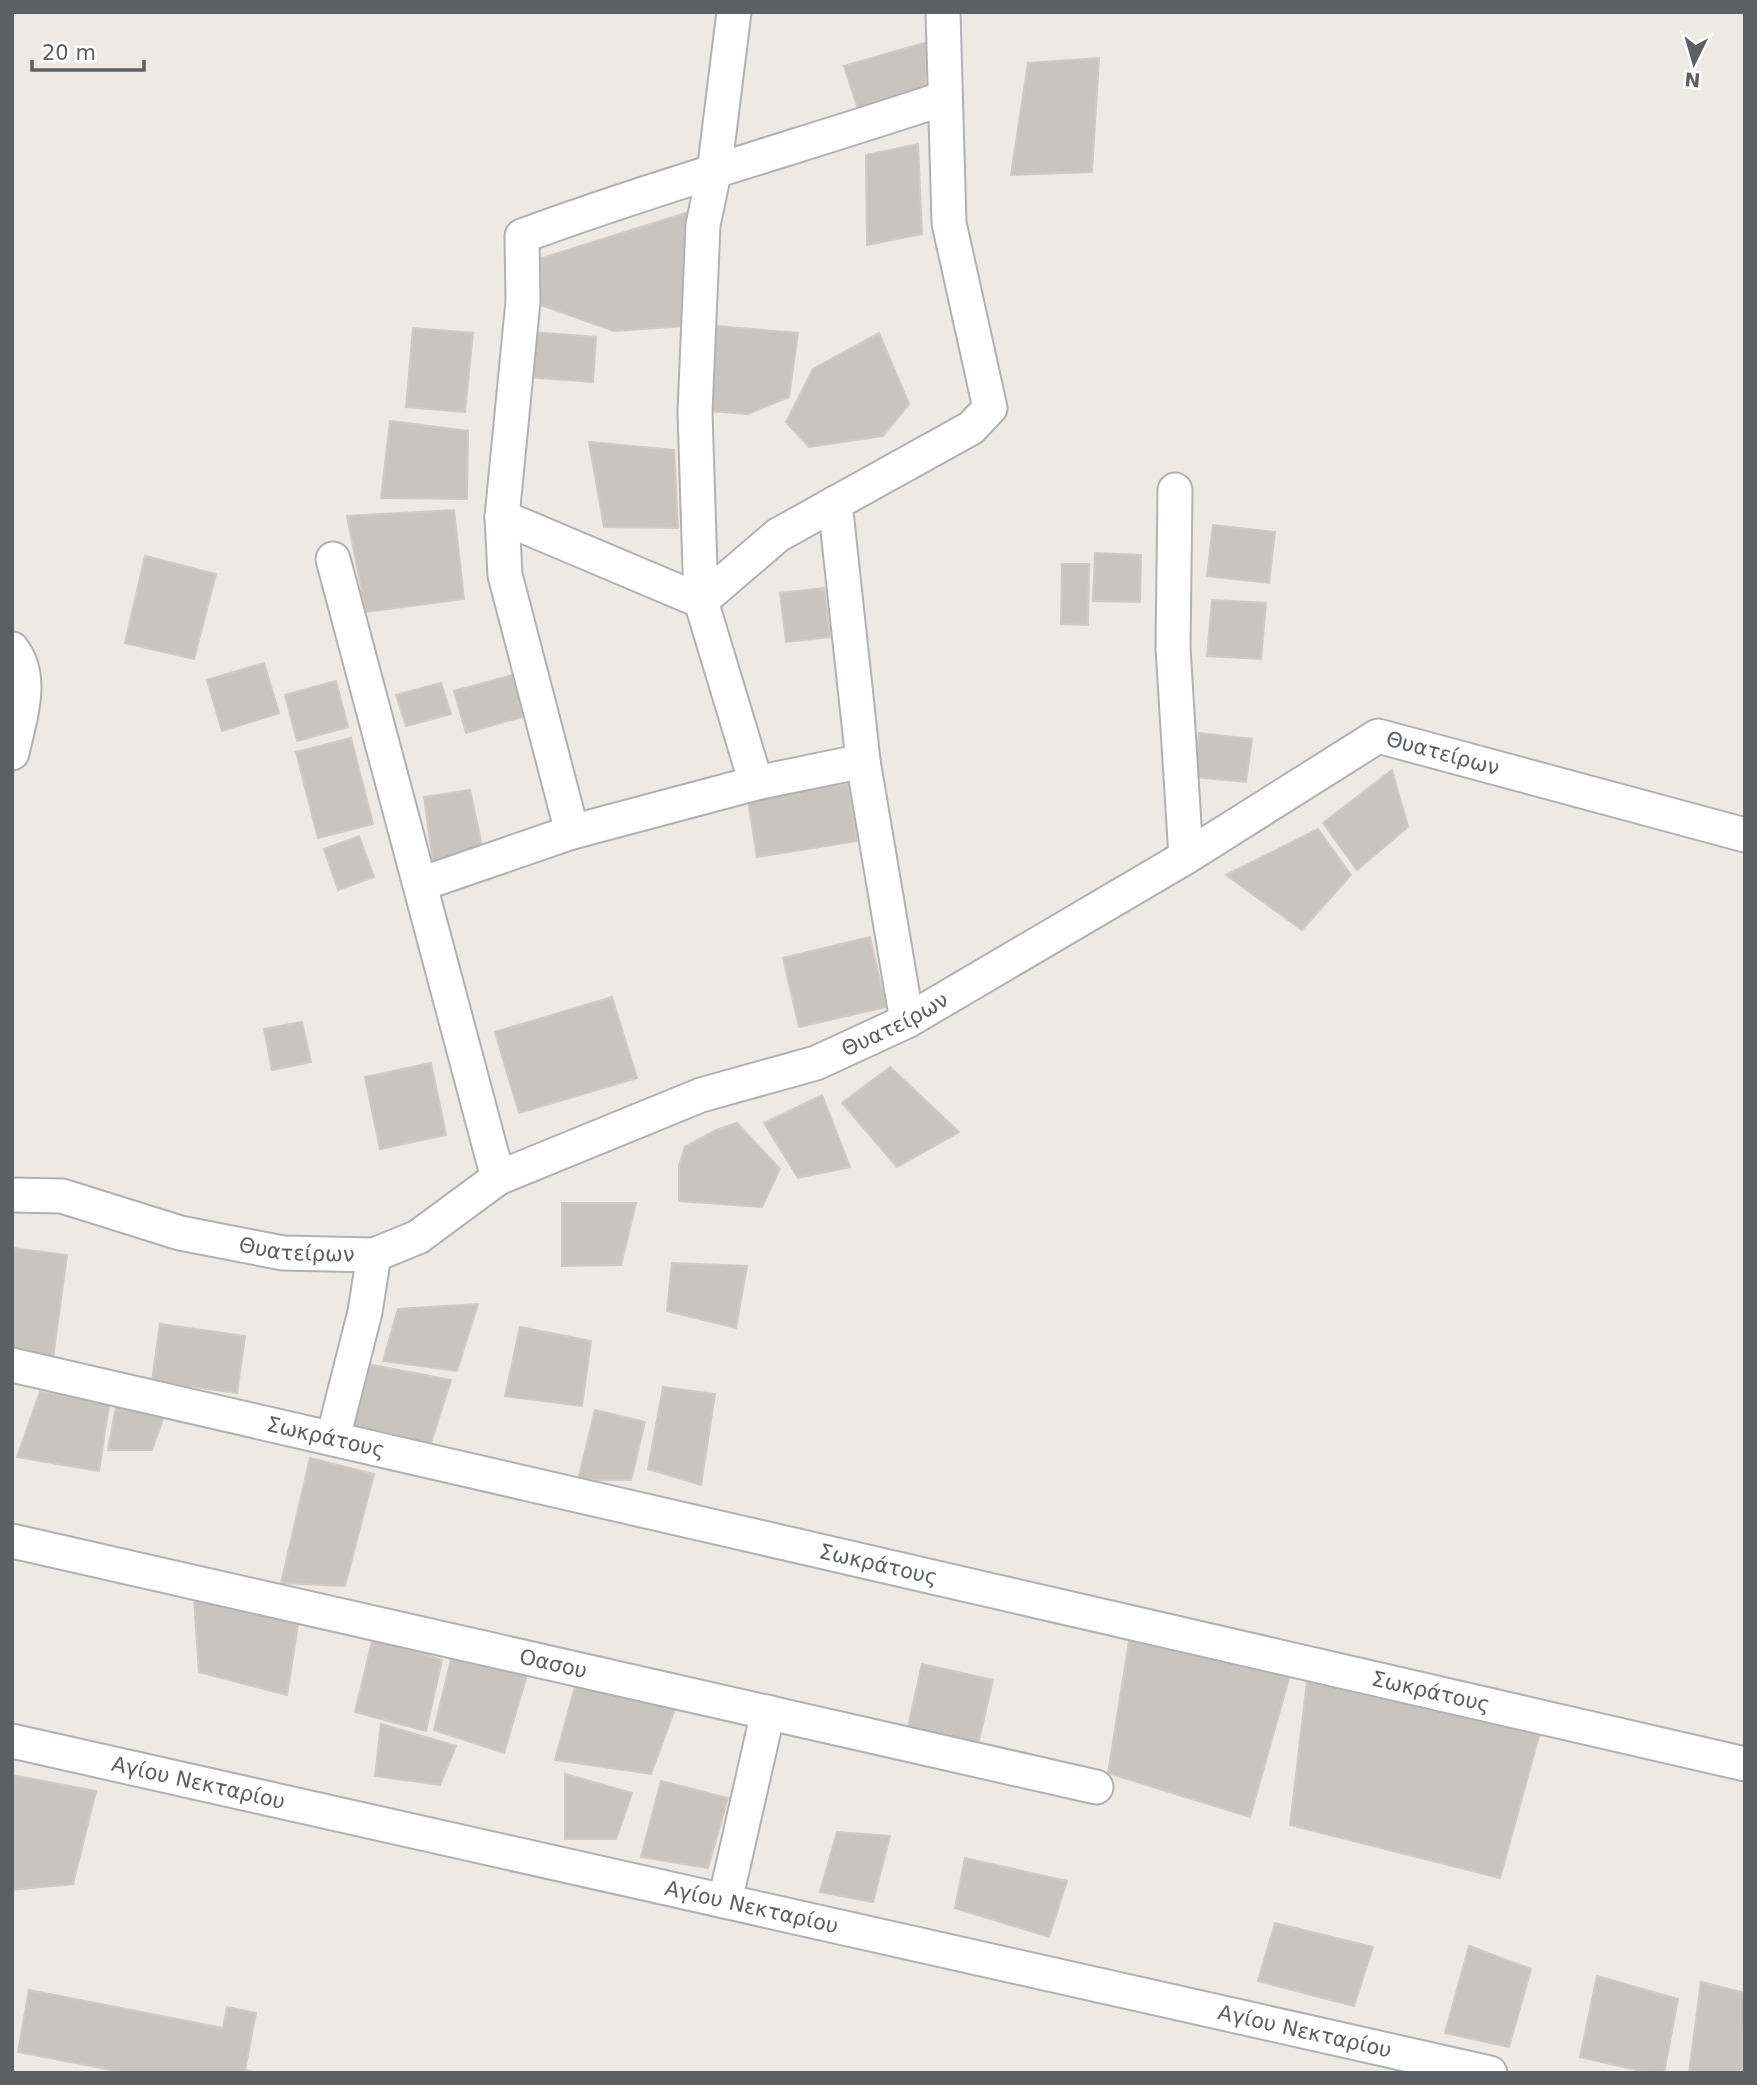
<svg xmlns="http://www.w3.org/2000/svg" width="1757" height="2085" viewBox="0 0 1757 2085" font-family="'DejaVu Sans',sans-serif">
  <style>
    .building { fill: #c8c4c0; stroke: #d1cac3; stroke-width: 2 }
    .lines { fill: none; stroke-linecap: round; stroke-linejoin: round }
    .minor-casing { stroke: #afb2b5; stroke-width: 37 }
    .minor { stroke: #fff; stroke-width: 33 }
    .labels { text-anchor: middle; stroke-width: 7; stroke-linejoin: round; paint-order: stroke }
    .street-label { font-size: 21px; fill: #5c6063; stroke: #fff }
  </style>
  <rect width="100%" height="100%" fill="#ede9e4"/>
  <path class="building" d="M927,42L925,91L859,112L844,66Z
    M1099,58L1092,172L1011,175L1028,63Z
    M918,144L922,234L867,245L866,155Z
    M689,212L684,326L614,331L541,305L542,258Z
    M716,326L798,333L789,397L748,414L711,411Z
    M413,328L473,333L465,412L406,407Z
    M531,332L596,337L593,382L527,377Z
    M879,333L909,404L883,436L809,447L786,422L813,369Z
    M390,421L468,431L467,499L381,498Z
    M589,442L674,450L678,528L604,527Z
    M454,510L464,599L366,612L347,516Z
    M1213,525L1275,532L1269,583L1207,576Z
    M1095,553L1141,555L1140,602L1093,601Z
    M145,556L216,574L194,659L125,643Z
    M1062,564H1089L1088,625L1061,624Z
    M824,588L830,637L786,642L780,593Z
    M1212,600L1266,603L1261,659L1207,656Z
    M264,663L279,713L222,731L207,680Z
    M513,675L525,716L466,733L454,691Z
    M336,681L348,727L297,741L285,695Z
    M441,683L451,714L406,726L396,695Z
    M1199,733L1252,739L1246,782L1194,777Z
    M351,738L373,824L318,838L296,752Z
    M1392,770L1408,827L1357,870L1323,823Z
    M848,784L857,841L757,857L748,800Z
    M470,790L482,846L433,862L424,797Z
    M1318,829L1351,875L1302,930L1226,875Z
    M359,836L374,877L338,890L324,849Z
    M870,937L886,1007L799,1027L783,958Z
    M612,997L637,1078L519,1113L495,1032Z
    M302,1022L311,1062L272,1070L264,1029Z
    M431,1063L446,1135L380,1149L365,1077Z
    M890,1067L959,1132L897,1167L842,1103Z
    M822,1095L850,1167L798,1178L764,1123Z
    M737,1123L780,1169L762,1207L679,1201V1166L685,1147L716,1130Z
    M562,1203H636L621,1265L562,1266Z
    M12,1248L67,1255L53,1358L12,1352Z
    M672,1263L747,1266L736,1328L667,1311Z
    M478,1304L457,1371L383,1361L398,1309Z
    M160,1324L245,1336L237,1393L152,1381Z
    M520,1327L591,1341L582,1406L505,1396Z
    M362,1363L451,1380L430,1446L352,1431Z
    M663,1387L715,1394L701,1485L648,1469Z
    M40,1392L109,1405L99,1471L17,1457Z
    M117,1400L164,1416L152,1450H108Z
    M595,1410L645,1422L631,1480H578Z
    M310,1458L374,1474L345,1586L281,1583Z
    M194,1599L299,1618L287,1695L199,1672Z
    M1130,1635L1290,1675L1250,1817L1108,1773Z
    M373,1637L442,1660L426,1731L355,1712Z
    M452,1655L529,1668L504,1753L434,1730Z
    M922,1664L993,1680L976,1753L906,1736Z
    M1308,1673L1542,1725L1500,1878L1290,1825Z
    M576,1683L675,1709L651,1774L555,1760Z
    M381,1724L456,1746L440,1785L375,1776Z
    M565,1774L632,1793L616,1839H565Z
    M12,1775L96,1791L73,1884L12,1890Z
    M661,1781L728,1798L708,1868L641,1857Z
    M837,1832L890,1836L873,1902L820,1892Z
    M965,1858L1067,1881L1049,1937L955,1908Z
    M1275,1923L1373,1947L1354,2006L1258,1981Z
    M1469,1946L1531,1969L1509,2047L1445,2033Z
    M1597,1976L1678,1999L1664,2073H1649L1580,2057Z
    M1701,1982L1745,1993L1742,2073H1689Z
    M29,1990L223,2028L227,2007L256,2013L245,2070L260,2073H127L18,2052Z"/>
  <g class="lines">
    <g class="minor-casing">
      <g id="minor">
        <path d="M1175,490L1173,648L1186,857"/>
        <path d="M835,503L863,761L907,1021"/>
        <path d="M502,517L701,601L695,412L703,225L714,173L734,12"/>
        <path d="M333,559L498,1178"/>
        <path d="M12,649C35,678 19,720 12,753"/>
        <path d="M756,783L701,601L778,535L971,428L990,408L949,223L943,12"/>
        <path d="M572,832L505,575L502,517L523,301L522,236C661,185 804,145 945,98"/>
        <path d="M421,884L572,832L756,783L863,761"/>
        <path id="s1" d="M12,1195L62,1196L180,1233L283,1253L374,1255L418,1237L498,1178L701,1095L816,1063L907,1021L1186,857L1378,736L1745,835"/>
        <path id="s2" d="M12,1365L1745,1764"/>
        <path d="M333,1438L365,1312L374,1255"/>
        <path id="s3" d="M12,1541L1096,1787"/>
        <path id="s4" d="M12,1741L1490,2073"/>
        <path d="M725,1901L768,1712"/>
      </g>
    </g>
    <use href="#minor" class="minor"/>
  </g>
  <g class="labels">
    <g class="street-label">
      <text dy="7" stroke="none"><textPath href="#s1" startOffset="1573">Θυατείρων</textPath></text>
      <text dy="7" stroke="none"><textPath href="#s1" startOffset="943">Θυατείρων</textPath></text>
      <text dy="7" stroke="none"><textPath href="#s1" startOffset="292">Θυατείρων</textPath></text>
      <text dy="7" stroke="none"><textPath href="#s2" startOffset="322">Σωκράτους</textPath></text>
      <text dy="7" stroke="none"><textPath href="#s2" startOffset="889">Σωκράτους</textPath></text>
      <text dy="7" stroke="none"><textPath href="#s3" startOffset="555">Οασου</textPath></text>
      <text dy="7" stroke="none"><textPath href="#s2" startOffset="1456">Σωκράτους</textPath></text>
      <text dy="7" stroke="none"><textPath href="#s4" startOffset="191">Αγίου Νεκταρίου</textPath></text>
      <text dy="7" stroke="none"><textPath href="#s4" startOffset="758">Αγίου Νεκταρίου</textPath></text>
      <text dy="7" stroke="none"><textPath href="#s4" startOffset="1325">Αγίου Νεκταρίου</textPath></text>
    </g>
  </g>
  <rect width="1757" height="2085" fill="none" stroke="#5c6063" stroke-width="28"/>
  <g transform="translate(1694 63) rotate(185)" stroke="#ffffff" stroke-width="5" paint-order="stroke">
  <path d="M0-5L12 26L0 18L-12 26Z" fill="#5c6063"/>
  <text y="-10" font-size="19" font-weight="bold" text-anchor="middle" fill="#5c6063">N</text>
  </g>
  <path d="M32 60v10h112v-10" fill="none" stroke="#5c6063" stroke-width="3.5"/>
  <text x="42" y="60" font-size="21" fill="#5c6063" stroke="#ffffff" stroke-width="5" paint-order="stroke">20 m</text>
</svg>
